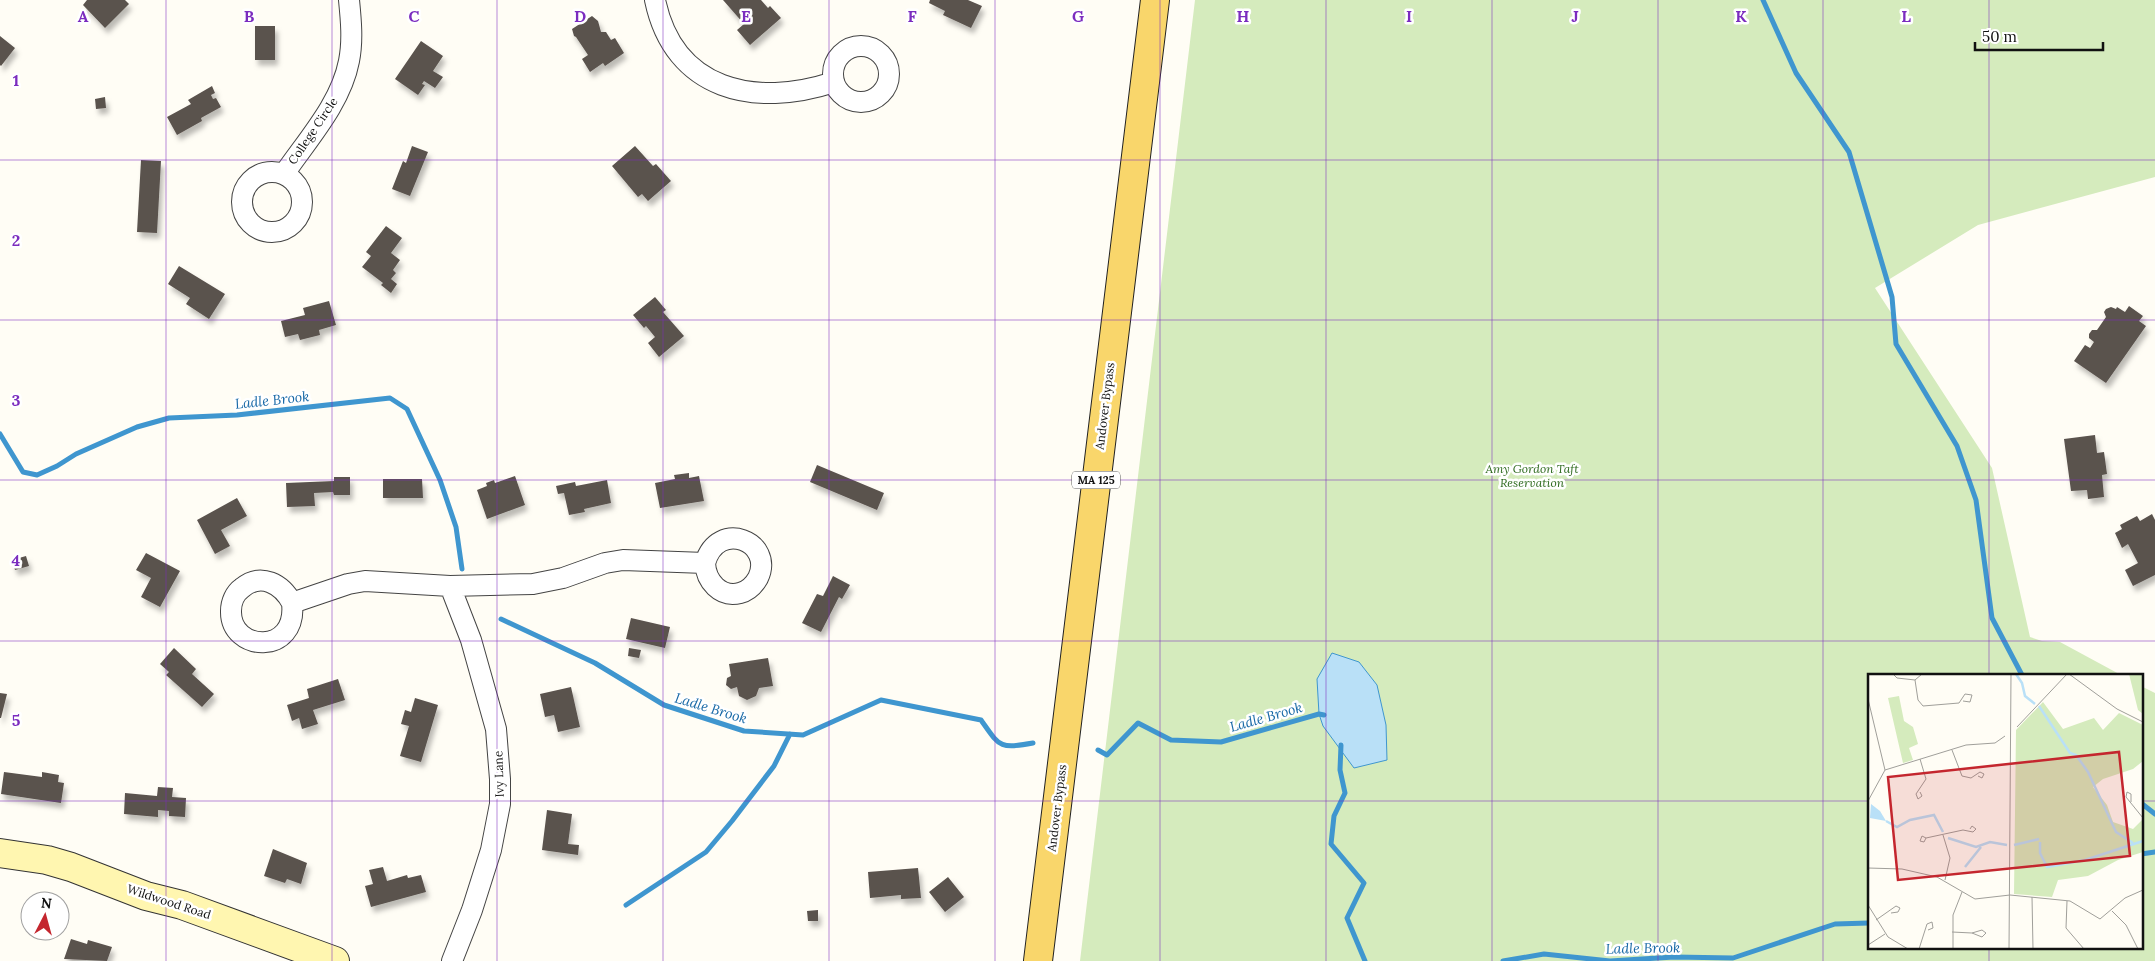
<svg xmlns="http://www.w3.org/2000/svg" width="2155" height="961" viewBox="0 0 2155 961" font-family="Lora,serif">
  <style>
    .green { fill: #d5ebbd }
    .water { fill: #b9e0f7; stroke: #3f96cf }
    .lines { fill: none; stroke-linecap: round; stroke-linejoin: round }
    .stream { stroke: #3f96cf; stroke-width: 5 }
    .building { fill: #5a524d; filter: url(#shadow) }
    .street-casing { stroke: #444; stroke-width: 22 }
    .secondary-casing { stroke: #333; stroke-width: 30 }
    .primary-casing { stroke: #222; stroke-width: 30 }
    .street { stroke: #fff; stroke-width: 20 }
    .secondary { stroke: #fff6b0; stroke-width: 28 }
    .primary { stroke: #f9d66b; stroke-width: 28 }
    .grid { fill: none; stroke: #7b2cbf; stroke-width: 1; stroke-opacity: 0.55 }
    .labels { text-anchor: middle; stroke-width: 5; stroke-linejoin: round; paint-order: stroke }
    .shield { fill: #fff; stroke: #585858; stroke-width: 1 }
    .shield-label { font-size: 11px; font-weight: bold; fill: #111 }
    .street-label { font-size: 12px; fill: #111; stroke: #fff }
    .park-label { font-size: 12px; font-style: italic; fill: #2f6b1f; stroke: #fff }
    .water-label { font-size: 14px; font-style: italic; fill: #1768a6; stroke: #fff }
    .inset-river { fill: none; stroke: #b9e0f7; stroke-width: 2.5 }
    .inset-road { fill: none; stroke: #a09f9a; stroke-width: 1 }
    .view { fill: #c4262e; fill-opacity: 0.15; stroke: #c4262e; stroke-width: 2.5 }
    .inset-edge { fill: none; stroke: #111; stroke-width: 2.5 }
    .grid-label { font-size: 16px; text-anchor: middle; font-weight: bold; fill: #7b2cbf; stroke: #fff; stroke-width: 5; stroke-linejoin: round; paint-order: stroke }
  </style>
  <defs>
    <filter id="shadow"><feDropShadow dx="3" dy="5.5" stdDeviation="2.5" flood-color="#0004"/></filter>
  </defs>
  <rect width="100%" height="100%" fill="#fffdf5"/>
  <path class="green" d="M1195,0H2155V177L1978,225L1875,288L1992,468L2030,637L2042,641L2060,642L2121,675H1869V947H2141V686L2155,693V961H1080Z"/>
  <path class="water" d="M1332,653L1359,662L1377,685L1386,725L1387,760L1354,768L1323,726L1319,714L1317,679Z"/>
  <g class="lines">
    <path class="stream" d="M1763,0L1796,73L1849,152L1892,297L1896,344L1957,446L1976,500L1992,618L2022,675
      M0,434L23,472L37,475L57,466L76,454L137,427L169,418L237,415L390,398L407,409L440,480L456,527L462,569
      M501,619L595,663L664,705L744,731L803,735L881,700L981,720C1000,747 999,749 1033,743
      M1341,745L1340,770L1345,793L1334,816L1331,844L1364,883L1347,918L1365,961
      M1098,750L1107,755L1138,723L1171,740L1221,742L1319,714L1324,715
      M2141,803L2155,814
      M2141,854L2155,852
      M626,905L706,852L732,821L774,766L790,734
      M1503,961L1544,954L1610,961L1674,957L1733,958L1835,924L1869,923"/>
  </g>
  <path class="building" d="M87,0H125L129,4L105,28L83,5Z
    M723,0H761L768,8L770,6L781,18L750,45L737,30L744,24Z
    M930,0H968L982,6L971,28L943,15L945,11L929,3Z
    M592,16L598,21L601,32H606L611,40L615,38L624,53L605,66L603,63L590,72L582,59L588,55L576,37L574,36L572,29Z
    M255,26H275V60H255Z
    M0,36L15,48L1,66L0,65Z
    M421,41L443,56L433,71L443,77L435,88L424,81L422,84L425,85L418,95L395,79Z
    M212,86L215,93L211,95L213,99L216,98L221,107L201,118L202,121L177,135L167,117L191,104L188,100Z
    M105,97L106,108L96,109L95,99Z
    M412,146L428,152L410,196L392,189L403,161L406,163Z
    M635,146L653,166L656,164L671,181L648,201L642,194L638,197L612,166Z
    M141,160L161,161L157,233L137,232Z
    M386,226L402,238L391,253L400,260L393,270L396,273L391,279L397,284L391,293L381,285L383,283L362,267L371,256L366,252Z
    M179,266L225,294L209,319L186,304L190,298L168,284Z
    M655,297L666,310L663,312L684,336L659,357L648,343L655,337L646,326L644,328L633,315Z
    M329,301L336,325L319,330L320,335L300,340L298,334L285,337L281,321L305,315L303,308Z
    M2129,306L2143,316L2139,321L2146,326L2106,383L2074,361L2085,345L2090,348L2094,342L2089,338V334L2092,330H2097L2106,317L2104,312L2106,309L2111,307L2116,309L2117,307L2125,312Z
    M2095,435L2097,453L2104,452L2107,474L2102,475L2104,497L2088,499L2087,490L2071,491L2064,439Z
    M817,465L884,493L877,510L810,482Z
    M689,473V478L699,476L704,501L660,508L655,483L675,479L674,475Z
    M515,476L525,505L487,519L477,490L487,486L486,483L494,480L495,483Z
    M334,477H350V495H334L333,492L314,493L315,506L287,507L286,483L334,481Z
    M383,479H422L423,498H383Z
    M607,480L611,503L584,509L585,512L569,515L564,493L558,494L556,486L575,482L576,486Z
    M237,498L247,516L221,530L230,546L215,554L197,520Z
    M2152,514L2155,520V575L2133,586L2125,570L2138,563L2128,544L2122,548L2115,533L2122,529L2120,525L2137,516L2140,521Z
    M146,553L180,571L160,607L141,597L151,578L136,570Z
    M26,556L29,566L15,570L12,560Z
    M833,576L850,585L842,599L839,597L821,632L802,623L817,594L823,596Z
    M631,618L670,627L665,648L626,639Z
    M174,648L196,669L192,674L214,694L202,707L166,675L169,672L160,664Z
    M629,648L641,650L639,658L628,656Z
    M768,658L773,686L759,688L756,696L747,700L739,696L737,687L731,689L726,685L727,678L731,676L729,664Z
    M338,679L345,700L313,710L318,724L302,729L299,718L292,721L287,705L309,698L307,689Z
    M571,687L580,727L558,732L554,715L545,717L540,694Z
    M0,693L7,694L1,718H0Z
    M415,698L438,705L421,762L400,756L409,726L401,724L405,710L411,712Z
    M4,772L42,777V772L59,775L58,782L64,783L61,803L1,794Z
    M158,787L173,788L172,797L186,798L185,817L169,816V811L158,810V817L124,814L125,793L157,796Z
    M547,810L572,814L568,844L579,845L578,855L542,850Z
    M273,849L307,863L301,884L287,879L285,883L264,876Z
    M383,867L387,881L407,875L408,878L421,875L426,892L371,907L365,886L373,884L369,870Z
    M918,868L921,898L901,899V895L870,898L868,872Z
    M948,877L964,897L945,912L929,892Z
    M818,910V921H808L807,911Z
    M71,939L87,944L88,940L112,947L107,961L64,959Z"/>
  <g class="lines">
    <g class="street-casing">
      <path id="street" d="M655,0C674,91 755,108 834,82
        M833 74a28 28 0 1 1 56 0a28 28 0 1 1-56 0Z
        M242 202a30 30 0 1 1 60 0a30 30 0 1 1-60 0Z
        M284,174C308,139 341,103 349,61C353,41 351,20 349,0
        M450,586L471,640L496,729L500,779V804L491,850L472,910L452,961
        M292,603C298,656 230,652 231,611C231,602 235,593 242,588C261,572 282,584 292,603L348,584L365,581L450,586L533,584L563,578L605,563L623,560L705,563C706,581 720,598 740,593C748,591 754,585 758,578C775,542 718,518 705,563"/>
    </g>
    <g class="secondary-casing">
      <path id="secondary" d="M0,853L47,860L71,867L146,896L182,905L335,961"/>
    </g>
    <g class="primary-casing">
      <path id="primary" d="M1038,961L1155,0"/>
    </g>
    <use href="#street" class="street"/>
    <use href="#secondary" class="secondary"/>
    <use href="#primary" class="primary"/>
  </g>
  <path class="grid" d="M166,0V961M332,0V961M497,0V961M663,0V961M829,0V961M995,0V961M1160,0V961M1326,0V961M1492,0V961M1658,0V961M1823,0V961M1989,0V675M0,160H2155M0,320H2155M0,480H2155M0,641H2155M0,801H1869M2141,801H2155M1989,947V961"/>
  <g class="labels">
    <rect class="shield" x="1072" y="471.5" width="48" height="17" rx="4"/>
    <g class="shield-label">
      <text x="1096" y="484">MA 125</text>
    </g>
    <g class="street-label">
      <text transform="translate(313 131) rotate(-56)" y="4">College Circle</text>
      <text transform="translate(1105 406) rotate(-83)" y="4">Andover Bypass</text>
      <text transform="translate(499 774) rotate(-92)" y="4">Ivy Lane</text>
      <text transform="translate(1057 808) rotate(-83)" y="4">Andover Bypass</text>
      <text transform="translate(169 902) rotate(18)" y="4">Wildwood Road</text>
    </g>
    <g class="park-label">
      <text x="1532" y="473">Amy Gordon Taft<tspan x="1532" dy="14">Reservation</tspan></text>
    </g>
    <g class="water-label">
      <text transform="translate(272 400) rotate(-6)" y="5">Ladle Brook</text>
      <text transform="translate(711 708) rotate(17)" y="5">Ladle Brook</text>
      <text transform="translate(1266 717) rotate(-16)" y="5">Ladle Brook</text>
      <text transform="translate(1643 948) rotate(-1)" y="5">Ladle Brook</text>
    </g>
  </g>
  <g transform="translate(1868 674)">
    <rect width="275" height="275" fill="#fffdf5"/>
    <path d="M261,0H275V40L270,36ZM31,22L36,47L45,53L50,70L41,74L45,86L35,89L20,24ZM175,28L195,55L226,44L235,56L251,39L275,51V87L265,95L235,105L225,113L239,131L245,148L265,155L275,145V178L250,186L220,202L190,206L184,223L146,220L148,56Z" fill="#d5ebbd"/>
    <path d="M3,130L12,137L18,147L2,144Z" fill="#b9e0f7"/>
    <path class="inset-river" d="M148,0L154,9L157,22L167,30M171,32L202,79L208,81L220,98L248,158L265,169M18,147L29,153L42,146L66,141L75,158M80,164L108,173L122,168L139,171M172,168V179L179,193L217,186L275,167M146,171L171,165M97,193L113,173"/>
    <path class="inset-road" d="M25,0L29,4L47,6L54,0M201,0L249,35L275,48M47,6L50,26L55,32L91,29L97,20L104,21L102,28L95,27M0,25L17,96L0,127M149,53L199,0M84,76L94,102L103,104L112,98L116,100L114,104L110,102M17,96L98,71L127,69L137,62M52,118L54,122L50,125L48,120L58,105L52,85M263,128V120L259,118L258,123L275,144M75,161L82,184L77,206M58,164L56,168L52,167L54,162L58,164L95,156L105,158L108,155L104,152L102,155M0,194L34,195L69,203L107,225L142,221L202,227L232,245L257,224L275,216M164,223L165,275M199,227L198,254L216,275M0,231L20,263L40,275M244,237L258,251L270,275M8,246L28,232L32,234L30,238L23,239M84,258L104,259L114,256L118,259L114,263L104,259M0,271L17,260M51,275L59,250L64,248L65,254L60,256M85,275V241L94,218M141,275L143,0"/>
    <path class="view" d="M251,78L262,182L30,206L20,103Z"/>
    <rect width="275" height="275" class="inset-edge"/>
  </g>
  <g class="grid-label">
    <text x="83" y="22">A</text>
    <text x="249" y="22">B</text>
    <text x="414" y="22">C</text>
    <text x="580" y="22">D</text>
    <text x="746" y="22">E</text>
    <text x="912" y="22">F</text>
    <text x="1078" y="22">G</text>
    <text x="1243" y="22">H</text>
    <text x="1409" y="22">I</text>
    <text x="1575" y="22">J</text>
    <text x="1741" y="22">K</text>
    <text x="1906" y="22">L</text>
    <text x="16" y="86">1</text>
    <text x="16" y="246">2</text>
    <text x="16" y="406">3</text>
    <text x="16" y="566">4</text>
    <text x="16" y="726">5</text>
  </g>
  <g transform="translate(45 916) rotate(6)"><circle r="24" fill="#ffffff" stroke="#a0a0a0"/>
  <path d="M0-4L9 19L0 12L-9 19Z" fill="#c4262e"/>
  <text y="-8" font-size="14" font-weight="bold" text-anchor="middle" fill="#111111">N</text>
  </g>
  <path d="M1975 42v8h128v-8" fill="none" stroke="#111111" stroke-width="2.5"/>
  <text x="1982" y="42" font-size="15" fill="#111111" stroke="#ffffff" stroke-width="4" paint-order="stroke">50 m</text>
</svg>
